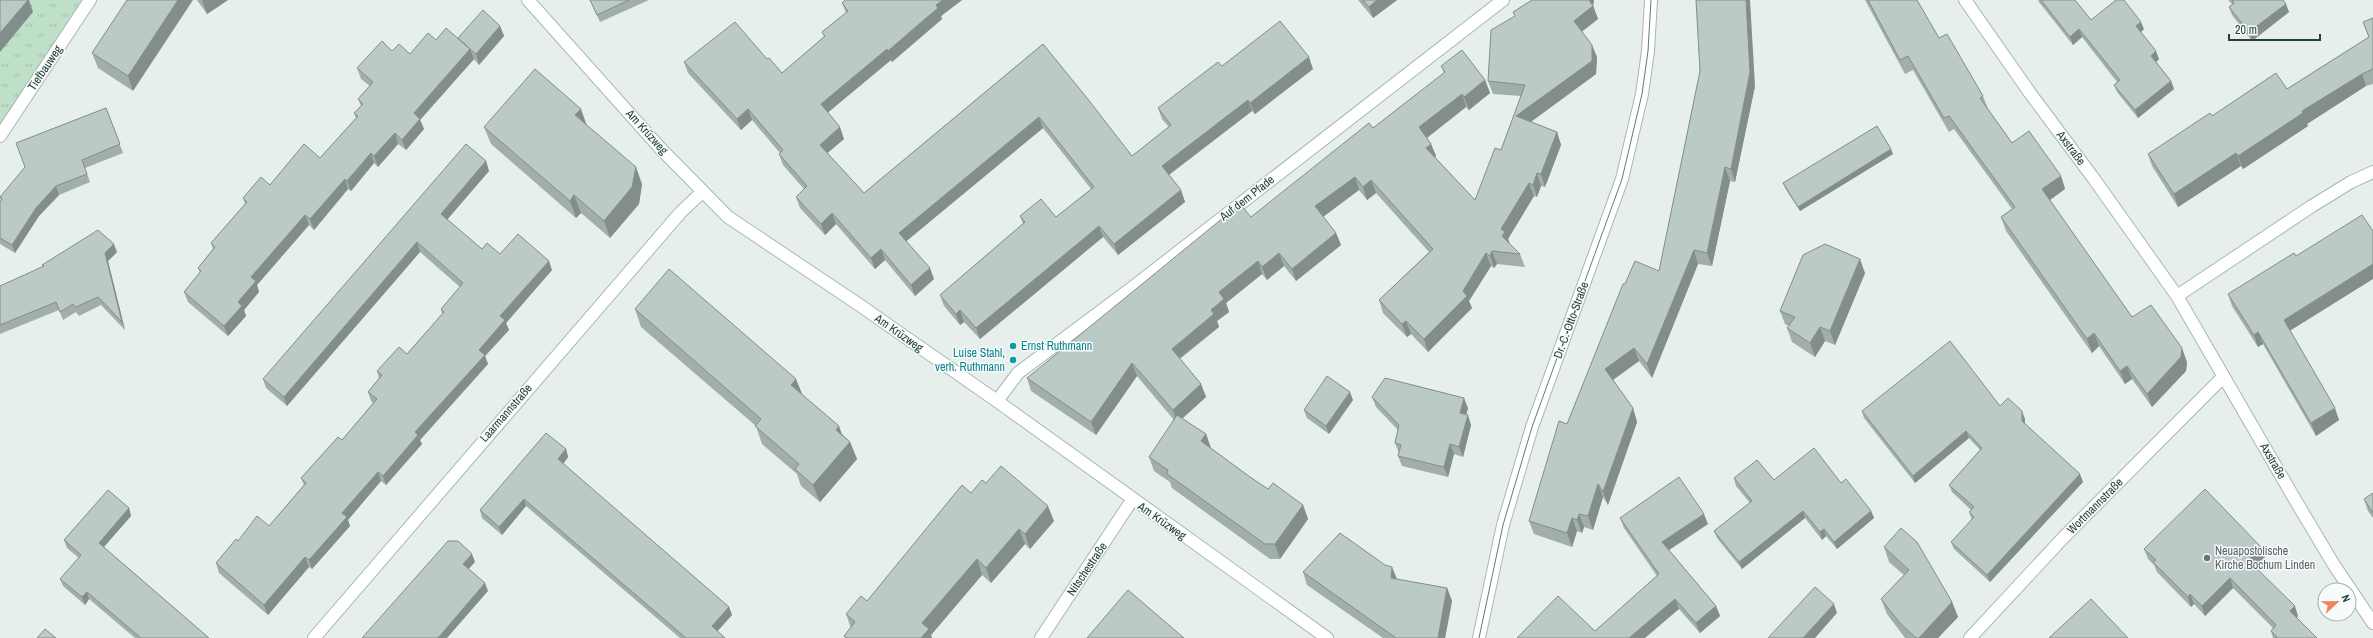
<svg xmlns="http://www.w3.org/2000/svg" width="2373" height="638" viewBox="0 0 2373 638" font-family="'Archivo Narrow',sans-serif">
  <style>
    .grass { fill: url(#grass-tufts) }
    .lines { fill: none; stroke-linecap: round; stroke-linejoin: round }
    .minor-casing { stroke: #a8b8b2; stroke-width: 14 }
    .minor { stroke: #fff; stroke-width: 12 }
    .tram { stroke: #5f7d75; stroke-width: 1 }
    .wall { fill: #a1aea9 }
    .shaded-wall { fill: #838d89 }
    .building { fill: #bbcac4; stroke: #838d89 }
    .culture-dot { fill: #0f9aa8; stroke: #f7fbf9; stroke-width: 1.5 }
    .worship-dot { fill: #6b7280; stroke: #f7fbf9; stroke-width: 1.5 }
    .labels { text-anchor: middle; stroke-width: 3; stroke-linejoin: round; paint-order: stroke }
    .street-label { font-size: 12px; fill: #24423a; stroke: #f7fbf9 }
    .culture-label { font-size: 12px; fill: #0d838f; stroke: #f7fbf9; text-anchor: start }
    .worship-label { font-size: 12px; fill: #5b616d; stroke: #f7fbf9; text-anchor: start }
  </style>
  <defs>
    <pattern id="grass-tufts" width="24" height="20" patternUnits="userSpaceOnUse"><rect width="24" height="20" fill="#bfe0c8"/><path d="M3 7l-1-3M5 7V3M7 7l1-3M15 17l-1-3M17 17v-4M19 17l1-3" fill="none" stroke="#a4c1ad"/></pattern>
  </defs>
  <rect width="100%" height="100%" fill="#e6efeb"/>
  <path class="grass" d="M0,0H90L0,136Z"/>
  <g class="lines">
    <g class="minor-casing">
      <path id="minor" d="M528,0L661,149L728,217L858,304L997,401L1327,638
        M1965,0L2030,93L2094,179L2177,296L2294,498L2334,565L2373,623
        M0,136L90,0
        M2177,296L2312,206L2351,182L2373,172
        M997,401L1018,373L1133,287L1503,0
        M314,638L680,213L702,192
        M1041,638L1132,500
        M1479,638L1503,525L1532,427L1622,179L1642,94L1648,51L1651,0
        M1970,638L2063,538L2223,377"/>
    </g>
    <use href="#minor" class="minor"/>
    <path class="tram" d="M1479,638L1503,525L1532,427L1622,179L1642,94L1648,51L1651,0"/>
  </g>
  <path class="wall" d="M127,0L133,91L98,68L92,53Z
    M197,0H228L207,14Z
    M590,0H649L600,22Z
    M845,0H962L941,16L942,19L892,62L891,60L828,112L844,139L827,153L864,193L1043,44L1132,156L1169,127L1162,119L1158,108L1222,66L1313,69L1255,114L1252,111L1169,175L1181,190L1185,202L1118,255L1103,237L980,339L964,322L960,325L944,306L940,295L1023,224L1020,216L1056,217L1091,189L1043,128L906,241L934,279L915,296L885,260L875,269L836,224L825,235L800,208L796,197L804,189L783,165L779,154L780,153L752,120L741,130L688,73L684,62L767,59L782,73L824,37L822,32L846,13L842,3Z
    M1358,0H1397L1373,18Z
    M1532,0H1594L1593,5L1598,19L1582,31L1597,57L1596,74L1531,122L1557,132L1561,145L1545,187L1541,186L1537,197L1534,196L1508,239L1509,243L1520,254L1525,267L1497,264L1494,268L1491,266L1469,301L1472,308L1428,352L1411,334L1407,337L1383,313L1379,300L1429,252L1376,193L1367,200L1359,190L1323,217L1336,233L1341,245L1296,281L1284,266L1267,280L1262,274L1226,303L1229,312L1217,321L1219,327L1180,359L1201,384L1206,397L1182,419L1206,434L1211,448L1250,477L1268,489L1303,505L1308,519L1280,559H1270L1172,488L1170,482L1154,471L1149,457L1174,420L1137,376L1096,435L1031,391L1027,378L1251,217L1373,128L1444,73L1441,66L1485,80L1490,93L1469,110L1466,107L1427,138L1431,144L1436,156L1435,157L1475,200L1501,150L1521,96L1493,94L1488,81L1515,16Z
    M1865,0H1917L1939,38L1983,96L1988,109L2012,143L2061,176L2065,189L2050,200L2132,317L2187,362L2186,371L2152,407L2132,379L2125,384L2099,346L2092,353L2006,231L2001,217L2012,209L1954,129L1949,132L1913,70L1905,74Z
    M2038,0H2075L2091,20L2144,29L2141,32L2159,59L2156,62L2171,81L2174,89L2138,118L2117,92L2114,85L2117,82L2082,37L2073,45L2039,2Z
    M2228,0H2283L2289,12L2252,41L2232,15L2229,7L2232,4Z
    M2373,18V84L2366,86L2307,124L2308,126L2243,169L2241,166L2178,207L2152,166L2148,154L2212,116L2287,89L2369,37Z
    M500,26L504,36L479,65L474,59L420,120L424,129L406,150L398,144L378,167L374,163L351,191L348,189L314,230L309,225L257,285L259,292L244,310L246,316L228,336L188,302L184,292L200,273L198,268L213,249L211,243L245,204L243,198L320,158L356,118L354,113L361,106L358,99L370,86L361,79L357,68L392,51L410,54L436,40L458,39Z
    M1755,86L1735,182L1730,181L1712,266L1698,264L1652,378L1639,361L1613,380L1633,408L1637,422L1608,505L1603,497L1593,530L1584,527L1582,533L1577,531L1572,547L1534,534L1529,521L1567,424L1625,284L1659,271Z
    M106,108L123,153L85,168L90,182L59,195L39,216L15,253L0,244V202L1,200L0,197Z
    M587,125L642,184L639,204L610,238L581,213L576,218L491,144L484,127Z
    M1893,154L1800,211L1785,188L1783,183Z
    M486,161L489,171L447,220L482,249L552,270L506,323L509,330L485,356L488,364L420,440L422,444L386,485L381,481L348,520L350,526L312,569L309,567L268,615L219,573L216,563L238,541L269,526L304,485L301,478L342,440L373,403L371,401L368,392L379,378L377,371L407,354L442,314L441,309L460,287L420,252L287,406L266,388L263,379Z
    M117,252L108,261L125,330L101,305L79,316L76,312L63,320L59,310L0,334V286L43,267L42,265Z
    M1865,273L1835,345L1825,341L1815,357L1792,342L1787,328L1789,326L1785,324L1780,311Z
    M2228,294L2290,331L2339,420L2316,436L2263,344L2258,347L2232,306Z
    M635,309L842,434L850,442L857,459L820,502L801,486L797,474L762,444L756,426L641,327Z
    M1372,397L1468,408L1466,414L1471,425L1463,457L1454,454L1448,477L1402,466L1398,456L1399,453L1395,443L1398,430L1376,407Z
    M1353,400L1329,434L1307,418L1304,410Z
    M2000,406L2025,419V424L2083,482L1990,582L1954,549L1951,542L1972,520L1969,512L1971,510L1952,492L1949,485L1980,450L1969,438L1915,483L1864,418L1862,411Z
    M566,449L568,457L563,464L729,607L732,615L717,631L725,638H680L526,506L502,535L482,518L480,510Z
    M1734,478L1841,483L1871,511L1874,518L1837,549L1826,536L1822,540L1805,518L1742,569L1717,538L1714,531L1750,503L1736,486Z
    M986,483L1054,521L1030,549L1025,544L991,583L982,575L931,635L932,638H845L844,636L851,628L846,614L867,601L971,493Z
    M2373,493V518L2368,511L2364,499Z
    M129,508L131,516L104,547L209,638H135L89,599L85,605L63,586L60,579L79,558L67,548L64,540Z
    M1620,518L1708,524L1669,550L1716,606L1720,616L1700,633L1679,609L1595,631L1657,576L1624,528Z
    M1884,547L1952,602L1958,617L1938,638H1905L1887,614L1881,599L1904,575L1889,562Z
    M2144,549L2265,557L2255,567L2298,616L2297,618L2317,638H2273L2271,631L2273,628L2233,588L2205,616L2194,604L2191,607L2157,572L2154,565L2148,559Z
    M1303,572L1397,580L1447,588L1452,601L1445,638H1383L1307,585Z"/>
  <path class="shaded-wall" d="M28,0H29L33,12L0,52V33Z
    M178,0H193L133,91L128,76Z
    M202,0H228L207,14Z
    M943,0H962L941,16L942,19L892,62L888,51L936,5Z
    M1377,0H1397L1373,18L1369,7Z
    M1588,0H1594L1593,6L1598,19L1579,34L1574,21Z
    M1746,0H1750L1755,86L1735,182L1731,169Z
    M2286,4L2289,12L2252,41L2249,32Z
    M2141,22L2144,29L2139,34L2136,26Z
    M500,26L504,36L479,65L476,54Z
    M2079,29L2082,37L2073,45L2070,37Z
    M1592,45L1597,57L1596,74L1521,129L1516,116Z
    M470,49L474,59L420,120L424,129L406,150L402,140L414,113Z
    M887,49L891,60L825,115L821,104Z
    M2156,51L2159,59L2154,64L2151,56Z
    M1309,57L1313,69L1255,114L1250,103Z
    M2362,74L2366,86L2307,124L2308,126L2243,169L2238,156L2302,111Z
    M1485,80L1490,93L1469,110L1464,97Z
    M2171,81L2174,89L2138,118L2135,110Z
    M1462,94L1466,107L1424,140L1419,127Z
    M1248,100L1252,111L1166,177L1162,166Z
    M581,109L587,126L575,115Z
    M748,109L752,120L741,130L737,119Z
    M1039,117L1043,128L903,244L899,233Z
    M840,127L844,139L824,156L820,145Z
    M1557,132L1561,145L1545,187L1541,174Z
    M395,133L398,144L378,167L374,156Z
    M1431,144L1436,156L1431,161L1426,148Z
    M1891,149L1893,154L1800,211L1798,207Z
    M371,153L374,163L351,191L347,181Z
    M2236,153L2241,166L2178,207L2174,194Z
    M486,161L489,171L444,223L441,214Z
    M636,167L642,184L639,204L610,238L604,221Z
    M1725,167L1730,181L1712,266L1707,253Z
    M1537,173L1541,186L1537,197L1533,185Z
    M2061,176L2065,189L2047,202L2042,189Z
    M1355,177L1359,190L1320,219L1315,206Z
    M345,179L348,189L314,230L310,219Z
    M1371,180L1376,193L1367,200L1363,187Z
    M1529,183L1534,196L1508,239L1510,244L1502,236L1501,229Z
    M56,186L59,195L39,216L15,253L12,245L36,208Z
    M1181,190L1185,202L1118,255L1114,244Z
    M574,195L581,213L576,218L570,201Z
    M832,213L836,224L825,235L821,224Z
    M305,215L309,225L257,285L259,292L244,310L246,316L228,336L224,326L251,277Z
    M1099,226L1103,237L980,339L976,328Z
    M1336,233L1341,245L1296,281L1292,269Z
    M417,242L420,252L287,406L284,397Z
    M114,244L117,252L108,261L125,330L122,322L105,253Z
    M881,249L885,260L875,269L871,258Z
    M1694,250L1698,264L1652,378L1647,364Z
    M1492,251L1497,264L1494,268L1490,256Z
    M1279,253L1284,266L1267,280L1262,267Z
    M1486,253L1491,266L1469,301L1472,308L1428,352L1424,339L1463,291Z
    M1860,259L1865,273L1835,345L1830,331Z
    M549,261L552,270L506,323L509,330L485,356L488,364L420,440L422,444L386,485L383,476L415,432L479,350L500,316Z
    M1258,261L1262,274L1226,303L1229,312L1217,321L1219,327L1176,361L1172,349L1211,310L1219,292Z
    M2373,264V279L2288,332L2284,320Z
    M930,268L934,279L915,296L911,285Z
    M960,310L964,322L960,325L956,314Z
    M1406,321L1411,334L1407,337L1402,324Z
    M1820,327L1825,341L1815,357L1810,343Z
    M2258,332L2263,344L2258,347L2254,335Z
    M2094,333L2099,346L2092,353L2087,339Z
    M1634,348L1639,361L1610,382L1605,369Z
    M2182,348L2187,362L2186,371L2152,407L2147,394Z
    M1132,363L1137,376L1096,435L1091,422Z
    M2127,366L2132,379L2125,384L2120,371Z
    M796,379L803,396L791,385Z
    M1201,384L1206,397L1177,423L1173,410Z
    M1350,392L1353,400L1329,434L1326,426Z
    M1464,398L1468,408L1464,423L1460,413Z
    M1633,408L1637,422L1608,505L1603,492Z
    M2335,408L2339,420L2316,436L2311,423Z
    M2022,411L2025,419V428L2022,421Z
    M1468,415L1471,425L1463,457L1459,447Z
    M839,426L845,443L836,430Z
    M1966,431L1969,438L1915,483L1913,476Z
    M1206,434L1211,449L1201,441Z
    M850,442L857,459L820,502L813,485Z
    M1450,444L1454,454L1448,477L1444,467Z
    M566,449L568,457L561,467L558,459Z
    M378,472L381,481L348,520L350,526L312,569L309,560L342,513Z
    M2080,474L2083,482L1990,582L1987,575Z
    M1598,484L1603,497L1593,530L1588,516Z
    M524,499L526,506L502,535L499,527Z
    M1303,505L1308,519L1280,559L1275,544Z
    M1048,506L1054,521L1030,549L1025,534Z
    M129,508L131,516L101,550L99,543Z
    M1803,511L1805,518L1742,569L1739,562Z
    M1871,511L1874,518L1837,549L1834,542Z
    M1579,514L1584,527L1582,533L1577,520Z
    M1704,514L1708,524L1666,552L1662,542Z
    M1572,518L1577,531L1572,547L1567,533Z
    M1019,529L1025,544L991,583L986,568Z
    M1824,529L1826,536L1822,540L1820,532Z
    M2261,547L2265,557L2251,570L2248,560Z
    M472,554L475,562L466,572L463,564Z
    M305,557L309,567L268,615L264,605Z
    M977,559L982,575L931,635L932,638H921L922,623Z
    M1392,567L1397,579L1395,591L1391,578Z
    M2230,578L2233,588L2205,616L2202,606Z
    M485,583L488,591L447,638H438Z
    M1447,588L1452,601L1445,638H1438Z
    M87,592L89,599L85,605L82,597Z
    M2190,594L2194,604L2191,607L2188,597Z
    M1675,599L1679,609L1645,638H1629Z
    M1952,602L1958,617L1938,638H1919Z
    M1834,604L1837,613L1815,638H1803Z
    M1716,606L1720,616L1700,633L1696,623Z
    M2295,606L2298,616L2294,621L2290,611Z
    M729,607L732,615L715,634L712,626Z"/>
  <path class="building" d="M0,0H28L0,33Z
    M127,0H178L128,76L92,53Z
    M590,0H629L597,15Z
    M845,0H943L936,5L938,8L911,31L888,51L887,49L821,104L840,127L820,145L864,193L1043,44L1087,98L1132,156L1171,125L1158,108L1218,62L1222,66L1280,21L1309,57L1250,103L1248,100L1162,166L1181,190L1114,244L1099,226L976,328L960,310L956,314L940,295L1025,222L1020,216L1041,199L1056,217L1094,187L1039,117L899,233L930,268L911,285L881,249L871,258L832,213L821,224L796,197L807,186L779,154L783,150L748,109L737,119L684,62L735,22L767,59L769,58L782,73L825,36L822,32L848,11L842,3Z
    M1363,0H1377L1369,7Z
    M1532,0H1589L1593,6L1574,21L1592,45V61L1516,116L1557,132L1541,174L1537,173L1533,185L1529,183L1501,229L1505,232L1502,236L1520,254L1492,251L1490,256L1486,253L1463,291L1467,296L1424,339L1406,321L1402,324L1379,300L1433,249L1371,180L1363,187L1355,177L1315,206L1336,233L1292,269L1279,253L1262,267L1258,261L1219,292L1224,299L1211,310L1214,314L1172,349L1201,384L1173,410L1132,363L1091,422L1027,378L1240,204L1251,217L1369,123L1373,128L1445,72L1441,66L1462,50L1485,80L1464,97L1462,94L1419,127L1431,144L1426,148L1475,200L1495,148L1501,150L1525,85L1488,81L1491,30L1515,16L1513,12Z
    M1696,0H1746L1750,72L1731,169L1725,167L1707,253L1694,250L1647,364L1634,348L1605,369L1633,408L1603,492L1598,484L1588,516L1579,514L1577,520L1572,518L1567,533L1529,521L1559,421L1567,424L1623,284H1625L1635,261L1659,271L1700,71Z
    M1868,0H1917L1939,38L1947,34L1983,96L1980,98L2012,143L2029,131L2061,176L2042,189L2132,317L2151,305L2182,348L2181,357L2147,394L2127,366L2120,371L2094,333L2087,339L2001,217L2015,207L1949,116L1944,118L1908,56L1900,60Z
    M2041,0H2075L2091,20L2116,0H2124L2141,22L2136,26L2156,51L2151,56L2171,81L2135,110L2114,85L2120,80L2079,29L2070,37Z
    M2232,0H2283L2286,4L2249,32L2229,7L2234,3Z
    M483,10L500,26L476,54L470,49L414,113L420,119L402,140L395,133L374,156L371,153L347,181L345,179L310,219L305,215L251,277L256,281L238,302L242,306L224,326L184,292L201,271L198,268L215,247L211,243L247,202L243,198L261,177L270,185L304,144L320,158L358,116L354,113L363,104L358,99L373,82L357,68L382,41L392,51L399,44L410,54L428,33L436,40L446,28L470,49L458,38Z
    M2373,18V69L2362,74L2302,111L2303,113L2238,156L2236,153L2174,194L2148,154L2210,113L2212,116L2276,73L2287,89L2369,37L2363,22Z
    M535,69L581,109L575,115L636,167L632,187L604,221L574,195L570,201L484,127Z
    M106,108L120,144L82,160L87,174L56,186L36,208L12,245L0,238V202L2,198L0,197L25,167L16,143Z
    M1877,126L1891,149L1798,207L1783,183Z
    M466,144L486,161L441,214L482,249L487,243L500,254L518,234L549,261L500,316L505,320L479,350L485,355L415,432L418,435L383,476L378,472L342,513L347,517L309,560L305,557L264,605L216,563L236,539L238,541L257,516L269,526L306,483L301,478L338,437L342,440L377,399L368,392L382,375L377,371L399,347L407,354L444,312L441,309L463,283L417,242L284,397L263,379Z
    M2362,215L2373,231V264L2284,320L2335,408L2311,423L2258,332L2254,335L2228,294L2294,253L2296,256Z
    M98,230L114,244L105,253L122,322L98,297L76,307L73,304L60,312L56,302L0,325V286L44,266L42,265Z
    M1825,244L1860,259L1830,331L1820,327L1810,343L1787,328L1795,317L1780,311L1803,255Z
    M669,269L796,379L791,385L839,426L836,430L850,442L813,485L795,469L799,464L755,426L761,419L635,309Z
    M1950,341L2000,406L2008,398L2022,411V421L2080,474L1987,575L1951,542L1974,517L1969,512L1974,507L1949,485L1982,448L1966,431L1913,476L1862,411Z
    M1327,376L1350,392L1326,426L1304,410Z
    M1385,378L1464,398L1460,413L1468,415L1459,447L1450,444L1444,467L1398,456L1401,445L1395,443L1399,425L1372,397Z
    M1177,415L1206,434L1201,441L1250,477L1268,489L1273,483L1303,505L1275,544H1265L1167,474L1168,470L1149,457Z
    M546,433L566,449L558,459L729,607L712,626L725,638H686L524,499L499,527L480,510Z
    M1814,448L1841,483L1846,479L1871,511L1834,542L1824,529L1820,532L1803,511L1739,562L1714,531L1752,501L1734,478L1757,460L1774,480Z
    M1001,466L1048,506L1025,534L1019,529L986,568L977,559L922,623L929,629L921,638H847L844,636L855,622L846,614L861,596L867,601L962,485L971,493L982,480L986,483Z
    M1679,477L1704,514L1662,542L1716,606L1696,623L1675,599L1629,638H1517L1558,596L1595,631L1659,574L1620,518Z
    M2205,489L2261,547L2248,560L2295,606L2290,611L2317,638H2275L2277,637L2271,631L2276,625L2230,578L2202,606L2190,594L2188,597L2153,562L2156,560L2144,549Z
    M108,490L129,508L99,543L209,638H141L87,592L82,597L60,579L81,555L64,540Z
    M2373,493V513L2364,499Z
    M1901,528L1917,542L1952,602L1919,638H1916L1900,623L1881,599L1909,570L1884,547Z
    M1340,533L1385,565L1392,567L1391,578L1447,588L1438,638H1396L1303,572Z
    M448,541H458L472,554L463,564L485,583L438,638H362Z
    M1815,587L1834,604L1803,638H1768Z
    M1128,590L1184,638H1087Z
    M2091,599L2128,638H2049Z
    M45,629L56,638H37Z"/>
  <g class="culture-dot">
    <circle cx="1013" cy="346" r="4"/>
    <circle cx="1013" cy="360" r="4"/>
  </g>
  <circle class="worship-dot" cx="2207" cy="558" r="4"/>
  <g class="labels">
    <g class="street-label">
      <text transform="translate(45 68) rotate(-56)" y="4">Tiefbauweg</text>
      <text transform="translate(647 132) rotate(48)" y="4">Am Krüzweg</text>
      <text transform="translate(2071 148) rotate(53)" y="4">Axstraße</text>
      <text transform="translate(1247 198) rotate(-38)" y="4">Auf dem Pfade</text>
      <text transform="translate(1571 320) rotate(-70)" y="4">Dr.-C.-Otto-Straße</text>
      <text transform="translate(899 333) rotate(35)" y="4">Am Krüzweg</text>
      <text transform="translate(506 413) rotate(-49)" y="4">Laarmannstraße</text>
      <text transform="translate(2273 461) rotate(60)" y="4">Axstraße</text>
      <text transform="translate(2095 506) rotate(-45)" y="4">Wortmannstraße</text>
      <text transform="translate(1162 521) rotate(35)" y="4">Am Krüzweg</text>
      <text transform="translate(1087 569) rotate(-56)" y="4">Nitschestraße</text>
    </g>
    <g class="culture-label">
      <text x="1021" y="350">Ernst Ruthmann</text>
      <text x="1005" y="357" text-anchor="end">Luise Stahl,<tspan x="1005" dy="14">verh. Ruthmann</tspan></text>
    </g>
    <g class="worship-label">
      <text x="2215" y="555">Neuapostolische<tspan x="2215" dy="14">Kirche Bochum Linden</tspan></text>
    </g>
  </g>
  <g transform="translate(2337 602) rotate(68)"><circle r="19" fill="#f7fbf9" stroke="#a3b1ad"/>
  <path d="M0-3L7 15L0 10L-7 15Z" fill="#f4845f"/>
  <text y="-6" font-size="11" font-weight="bold" text-anchor="middle" fill="#24423a">N</text>
  </g>
  <path d="M2229 34v6h91v-6" fill="none" stroke="#24423a" stroke-width="2"/>
  <text x="2235" y="34" font-size="12" fill="#24423a" stroke="#f7fbf9" stroke-width="3" paint-order="stroke">20 m</text>
</svg>
